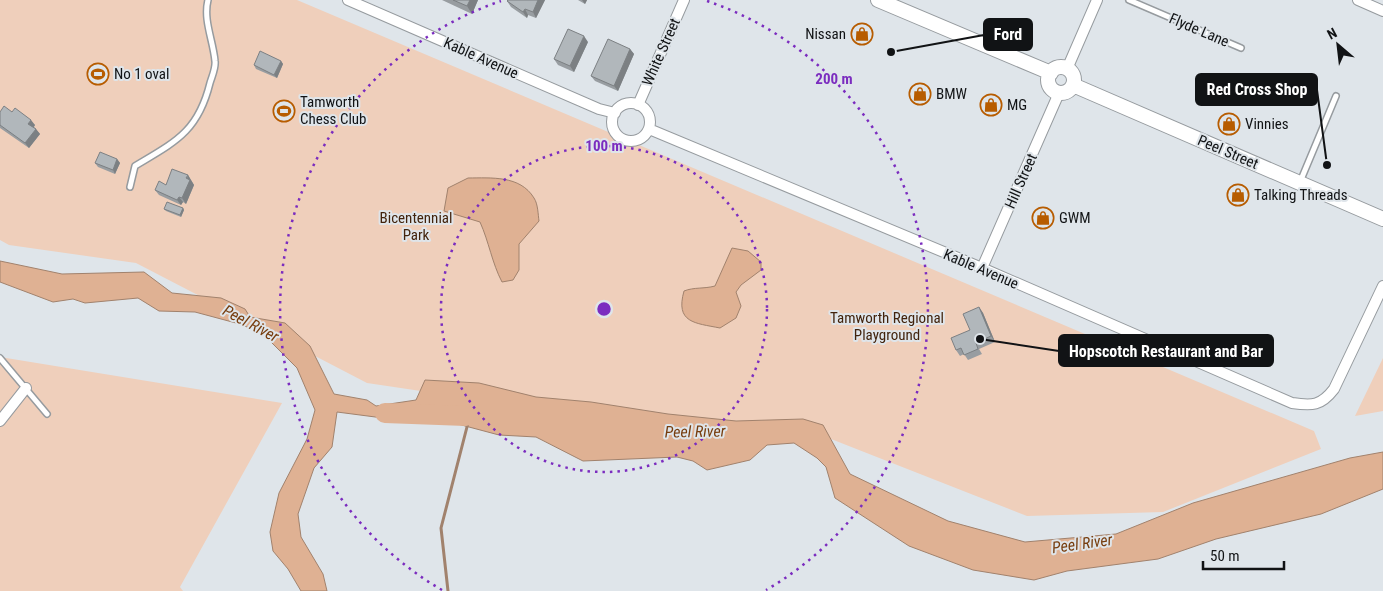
<svg xmlns="http://www.w3.org/2000/svg" width="1383" height="591" viewBox="0 0 1383 591" font-family="'Roboto Condensed',sans-serif">
  <style>
    .green { fill: #efcfbb }
    .water { fill: #dfb193; stroke: #a1826d }
    .lines { fill: none; stroke-linecap: round; stroke-linejoin: round }
    .stream { stroke: #a1826d; stroke-width: 3 }
    .river { stroke: #dfb193; stroke-width: 20 }
    .lane-casing { stroke: #969b9f; stroke-width: 8 }
    .street-casing { stroke: #969b9f; stroke-width: 12 }
    .secondary-casing { stroke: #969b9f; stroke-width: 16 }
    .lane { stroke: #fff; stroke-width: 5 }
    .street { stroke: #fff; stroke-width: 10 }
    .secondary { stroke: #fff; stroke-width: 14 }
    .wall { fill: #989da1 }
    .shaded-wall { fill: #7c8083 }
    .building { fill: #b1b7bb; stroke: #7c8083 }
    .ring { fill: none; stroke: #7b2cbf; stroke-width: 2.5; stroke-dasharray: 2.5 5 }
    .labels { text-anchor: middle; stroke-width: 4; stroke-linejoin: round; paint-order: stroke }
    .street-label { font-size: 15px; fill: #111315; stroke: #dfe5ea }
    .poi-label { font-size: 15px; fill: #111315; stroke: #dfe5ea; text-anchor: start }
    .park-label { font-size: 15px; fill: #42230c; stroke: #dfe5ea }
    .water-label { font-size: 16px; font-style: italic; fill: #773d0e; stroke: #dfe5ea }
    .centre { fill: #7b2cbf; stroke: #dfe5ea; stroke-width: 2.5 }
    .ring-label { font-size: 15px; text-anchor: middle; font-weight: bold; fill: #7b2cbf; stroke: #dfe5ea; stroke-width: 4; stroke-linejoin: round; paint-order: stroke }
    .leader { fill: none; stroke: #111315; stroke-width: 2 }
    .callout-dot { fill: #111315; stroke: #dfe5ea; stroke-width: 2 }
    .callout { fill: #111315; stroke: #111315; stroke-width: 2 }
    .callout-label { font-size: 16px; text-anchor: middle; font-weight: bold; fill: #fff }
  </style>
  <rect width="100%" height="100%" fill="#dfe5ea"/>
  <path class="green" d="M0,0H297L1314,431L1321,449L1163,512L1027,516L803,428L729,437L367,383L136,263L9,245L0,240Z
    M0,357L282,403L180,587L183,591H0Z
    M1383,358V411L1355,416Z"/>
  <path class="water" d="M468,178C491,178 520,175 534,198C538,204 538,214 539,221L519,244V270L513,280L502,282C492,263 489,242 480,222L444,211L448,188Z
    M732,248L748,251L761,262V270L741,285L736,292L741,306L736,318L720,328C695,323 675,323 684,291C694,287 704,289 715,286Z
    M0,261L62,274L144,272L172,293L221,298L245,309L250,317L285,323L310,346L334,394L367,400L376,406L416,400L425,380L479,383L536,397L591,402L668,414L736,421L803,419L823,425L850,474L948,521L1025,542L1116,534L1193,503L1350,458L1383,452V489L1321,514L1216,539L1158,559L1067,571L1034,580L973,570L909,546L835,498L826,467L817,458L794,443L767,445L750,460L707,470L693,461L677,457L583,461L536,437L499,435L454,423L422,406L409,416L383,418L337,412L332,447L314,468L298,514L301,537L323,574L327,591H301L288,569L273,551L270,532L279,493L307,439L315,410L297,368L261,332L236,323L195,312L159,311L138,298L85,303L73,299L53,302L0,282Z"/>
  <g class="lines">
    <path class="stream" d="M448,591L441,528L468,423"/>
    <path class="river" d="M385,413L466,416"/>
    <g class="lane-casing">
      <path id="lane" d="M1129,0L1241,48
        M1300,182L1336,96
        M130,187L135,166C175,142 198,132 210,83C212,76 216,68 215,61C213,40 203,20 208,0
        M0,358L47,414"/>
    </g>
    <g class="street-casing">
      <path id="street" d="M348,0L599,109L615,113
        M1358,0L1383,11
        M1067,69L1097,0
        M612 122a19 19 0 1 1 38 0a19 19 0 1 1-38 0Z
        M638,105L684,0
        M649,129L982,268L1292,403C1312,406 1321,406 1334,389L1383,286
        M982,268L1059,93
        M0,421L26,388"/>
    </g>
    <g class="secondary-casing">
      <path id="secondary" d="M878,0L1051,73
        M1048 80a13 13 0 1 1 26 0a13 13 0 1 1-26 0Z
        M1073,85L1383,219"/>
    </g>
    <use href="#lane" class="lane"/>
    <use href="#street" class="street"/>
    <use href="#secondary" class="secondary"/>
  </g>
  <path class="wall" d="M442,0H478L472,14Z
    M545,0L536,18L528,15L527,18L511,7L507,1Z
    M578,0H587L585,4Z
    M588,42L574,72L558,65L554,59Z
    M630,49L634,54L618,91L595,81L591,76Z
    M281,61L283,64L277,78L256,69L254,65Z
    M0,112H12L35,125L34,127L40,134L29,148L0,128Z
    M117,159L120,163L115,174L98,167L95,163Z
    M188,175L194,185L186,204L183,202L181,205L159,195L155,190Z
    M183,208L184,210L181,217L166,211L164,209Z
    M979,307L983,313L995,342L979,349L982,354L968,360L964,354L960,356L956,350L970,330Z"/>
  <path class="shaded-wall" d="M470,0H478L472,14L467,6Z
    M538,0H545L536,18L533,12Z
    M582,0H587L585,4Z
    M525,9L528,15L527,18L523,12Z
    M584,36L588,42L574,72L570,66Z
    M630,49L634,54L618,91L614,86Z
    M281,61L283,64L277,78L274,75Z
    M31,120L35,125L32,129L28,124Z
    M36,129L40,134L29,148L25,143Z
    M117,159L120,163L115,174L113,170Z
    M188,175L194,185L186,204L182,198Z
    M179,197L183,202L181,205L177,200Z
    M183,208L184,210L181,217L180,215Z
    M979,307L983,313L995,342L991,336Z"/>
  <path class="building" d="M453,0H470L467,6Z
    M508,0H538L533,12L525,9L523,12L507,1Z
    M568,29L584,36L570,66L554,59Z
    M608,39L630,49L614,86L591,76Z
    M260,51L281,61L274,75L254,65Z
    M4,106L12,112L15,108L31,120L28,124L36,129L25,143L0,125V112Z
    M100,152L117,159L113,170L95,163Z
    M172,169L188,175L186,178L190,180L182,198L179,197L177,200L155,190L159,181L166,185Z
    M167,202L183,208L180,215L164,209Z
    M979,307L991,336L976,343L978,349L964,355L961,348L956,350L951,338L970,330L963,314Z"/>
  <g class="ring">
    <circle cx="604" cy="309" r="163"/>
    <path d="M442 590A325 325 0 0 1 501 1M707 1A325 325 0 0 1 766 590"/>
  </g>
  <defs>
    <g id="shop-ring" transform="scale(1.125)"><circle r="9.5" fill="#dfe5ea" stroke="#b75c00" stroke-width="1.5"/><path d="M-5-2.5h2.3a2.7 3.5 0 0 1 5.4 0H5L5.5 6h-11ZM-1.5-2.5h3a1.5 2.3 0 0 0-3 0Z" fill="#b75c00"/></g>
    <g id="stadium-ring" transform="scale(1.125)"><circle r="9.5" fill="#dfe5ea" stroke="#b75c00" stroke-width="1.5"/><path d="M0-5a6.5 5 0 1 0 0 10a6.5 5 0 1 0 0-10ZM-3.5-1.8h7v3.6h-7Z" fill="#b75c00"/></g>
  </defs>
  <g fill-rule="evenodd">
    <use href="#shop-ring" x="862" y="34"/>
    <use href="#stadium-ring" x="98" y="74"/>
    <use href="#shop-ring" x="920" y="94"/>
    <use href="#shop-ring" x="991" y="105"/>
    <use href="#stadium-ring" x="284" y="111"/>
    <use href="#shop-ring" x="1229" y="124"/>
    <use href="#shop-ring" x="1238" y="195"/>
    <use href="#shop-ring" x="1043" y="218"/>
  </g>
  <g class="labels">
    <g class="street-label">
      <text transform="translate(1199 30) rotate(23)" y="5">Flyde Lane</text>
      <text transform="translate(661 52) rotate(-66)" y="5">White Street</text>
      <text transform="translate(481 58) rotate(24)" y="5">Kable Avenue</text>
      <text transform="translate(1228 152) rotate(23)" y="5">Peel Street</text>
      <text transform="translate(1021 181) rotate(-66)" y="5">Hill Street</text>
      <text transform="translate(981 269) rotate(23)" y="5">Kable Avenue</text>
    </g>
    <g class="poi-label">
      <text x="846" y="39" text-anchor="end">Nissan</text>
      <text x="114" y="79">No 1 oval</text>
      <text x="936" y="99">BMW</text>
      <text x="300" y="107">Tamworth<tspan x="300" dy="17">Chess Club</tspan></text>
      <text x="1007" y="110">MG</text>
      <text x="1245" y="129">Vinnies</text>
      <text x="1254" y="200">Talking Threads</text>
      <text x="1059" y="223">GWM</text>
    </g>
    <g class="park-label">
      <text x="416" y="223">Bicentennial<tspan x="416" dy="17">Park</tspan></text>
      <text x="887" y="323">Tamworth Regional<tspan x="887" dy="17">Playground</tspan></text>
    </g>
    <g class="water-label">
      <text transform="translate(251 323) rotate(28)" y="6">Peel River</text>
      <text transform="translate(695 431) rotate(-1)" y="6">Peel River</text>
      <text transform="translate(1082 543) rotate(-8)" y="6">Peel River</text>
    </g>
  </g>
  <circle cx="604" cy="309" r="8" class="centre"/>
  <g class="ring-label">
    <text x="834" y="84">200 m</text>
    <text x="604" y="151">100 m</text>
  </g>
  <path class="leader" d="M891 52L984 35M1327 165L1317 90M980 339L1059 351"/>
  <g class="callout-dot">
    <circle cx="891" cy="52" r="5"/>
    <circle cx="1327" cy="165" r="5"/>
    <circle cx="980" cy="339" r="5"/>
  </g>
  <g class="callout">
    <rect x="984" y="19" width="48" height="31" rx="5"/>
    <rect x="1196" y="74" width="121" height="31" rx="5"/>
    <rect x="1059" y="335" width="214" height="31" rx="5"/>
  </g>
  <g class="callout-label">
    <text x="1008" y="40">Ford</text>
    <text x="1257" y="95">Red Cross Shop</text>
    <text x="1166" y="357">Hopscotch Restaurant and Bar</text>
  </g>
  <g transform="translate(1338 45) rotate(332)" stroke="#dfe5ea" stroke-width="4" paint-order="stroke">
  <path d="M0-4L9 19L0 12L-9 19Z" fill="#111315"/>
  <text y="-8" font-size="14" font-weight="bold" text-anchor="middle" fill="#111315">N</text>
  </g>
  <path d="M1203 561v8h81v-8" fill="none" stroke="#111315" stroke-width="2.5"/>
  <text x="1210" y="561" font-size="15" fill="#111315" stroke="#dfe5ea" stroke-width="4" paint-order="stroke">50 m</text>
</svg>
